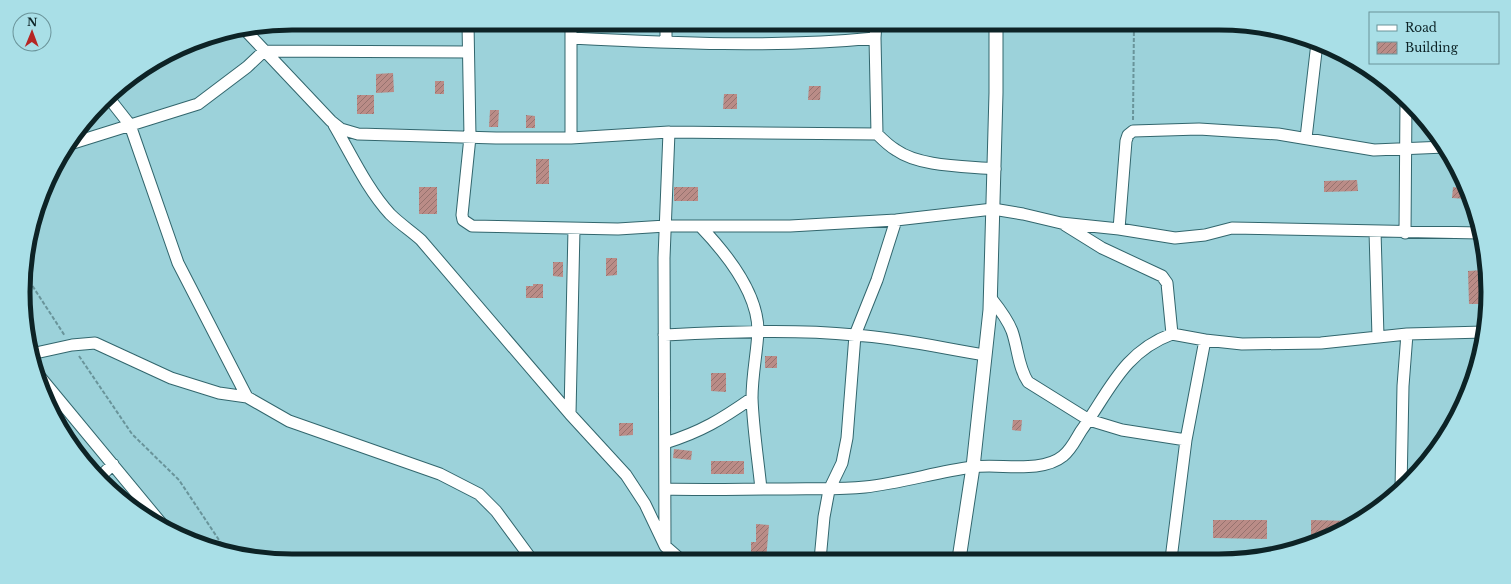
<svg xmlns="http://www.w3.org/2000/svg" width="1511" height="584" viewBox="0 0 1511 584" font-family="'Libre Baskerville',serif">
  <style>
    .building { fill: url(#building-hatch) }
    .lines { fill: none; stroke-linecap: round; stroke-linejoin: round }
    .minor-casing { stroke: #32666d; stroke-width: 13 }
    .tertiary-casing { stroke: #32666d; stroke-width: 15 }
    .path { stroke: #69949a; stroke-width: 2; stroke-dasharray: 4 2; stroke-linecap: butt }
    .minor { stroke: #fff; stroke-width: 11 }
    .tertiary { stroke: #fff; stroke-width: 13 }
    .rim { fill: none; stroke: #0d2326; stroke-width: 5 }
  </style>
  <defs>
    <pattern id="building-hatch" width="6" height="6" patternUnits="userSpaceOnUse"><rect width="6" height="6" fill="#ba8c87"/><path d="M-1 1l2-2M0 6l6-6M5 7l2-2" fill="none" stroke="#96726e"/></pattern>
  </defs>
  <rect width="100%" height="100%" fill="#9cd2da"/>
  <path class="building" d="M393,73L394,92L376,93V74Z
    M435,81H444V94H435Z
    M809,86H821L820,100H808Z
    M724,94H737V109H723Z
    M357,95H374V114H357Z
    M490,110H499L498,127H489Z
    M526,115L535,116V128H526Z
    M536,159H549V184H536Z
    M1357,180L1358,191L1324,192V181Z
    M419,187H437V214H419Z
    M674,187H698V201H674Z
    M1453,187L1466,189L1467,199L1452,198Z
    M606,258H617V275L606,276Z
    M553,262H563V277L553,276Z
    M1483,270L1482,304H1469L1468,271Z
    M533,284H543V298H526V286H533Z
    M765,356H777V368H765Z
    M711,373H726V392L711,391Z
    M1013,420H1022L1021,431L1012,430Z
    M619,423H633V435L619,436Z
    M674,449L692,451L691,460L673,458Z
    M711,461H744V474H711Z
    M1213,520H1267V539L1213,538Z
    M1311,520L1356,521L1338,533L1322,538H1311Z
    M756,524L769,525L766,560H751V542H756Z"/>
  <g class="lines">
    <g class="minor-casing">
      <path id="minor" d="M468,23L470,137L462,215L463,220L472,226L618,229L666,226H790L896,220L993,209L1023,214L1061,223L1119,229L1175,238L1205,235L1232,228L1480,233
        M666,23V42
        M246,31L331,121L341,129L358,134L496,138H571L669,132L877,134C883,140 889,146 896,150C920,167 965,166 995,169
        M571,38C672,43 775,48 875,38L877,134
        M875,38L876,23
        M108,97L130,125L178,263L247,397L289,421L440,474L479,494L496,511L532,560
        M334,125C351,154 367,189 390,214C400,224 411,231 421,240L570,414L626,475L645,504L665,546L681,560
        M571,138V23
        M1306,138L1317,43
        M70,144L198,104L247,67L264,51L468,52
        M1065,225L1102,248L1162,276L1167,283L1172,334L1205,340L1242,344L1321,343L1407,334L1484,332
        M700,226C725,252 758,293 758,331C757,353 752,375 752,398C753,428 758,459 761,489
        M1119,229L1126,141L1128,135L1133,131L1199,129L1278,134L1374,150L1445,147
        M1375,231L1378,337
        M1405,233L1406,100
        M990,297C998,307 1007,318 1012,331C1018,348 1018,367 1028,382L1089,420L1122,430L1186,440
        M664,335C728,332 791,329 855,335C899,338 942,348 985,355
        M31,354L72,345L95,343L171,378L219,393L247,397
        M36,372L166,529
        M570,414L574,229
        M665,443C701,432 722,419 752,398
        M101,476L113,464
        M665,489C705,490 744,489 783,489C811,488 837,490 865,487C901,483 936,472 972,467C999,463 1041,474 1063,456C1071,450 1076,439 1081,431C1109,392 1123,352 1172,334
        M1401,489L1403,386L1407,334
        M665,543L664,258L669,132
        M1171,559L1186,440L1205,340
        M820,560L824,517L829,490L842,463L847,438L855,335L877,280L896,220"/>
    </g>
    <g class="tertiary-casing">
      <path id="tertiary" d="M959,559L973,467L990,310L996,93V23"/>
    </g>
    <path class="path" d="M1133,120L1134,23
      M26,276L65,336
      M79,356L132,434L179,480L227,552"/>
    <use href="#minor" class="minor"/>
    <use href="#tertiary" class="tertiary"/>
  </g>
  <path d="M0 0H1511V584H0ZM292 30H1219A262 262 0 0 1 1481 292V292A262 262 0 0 1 1219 554H292A262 262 0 0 1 30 292V292A262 262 0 0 1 292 30Z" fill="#a9dfe7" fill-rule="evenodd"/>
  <path class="rim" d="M292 30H1219A262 262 0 0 1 1481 292V292A262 262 0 0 1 1219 554H292A262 262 0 0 1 30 292V292A262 262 0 0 1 292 30Z"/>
  <rect x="1369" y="12" width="130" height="52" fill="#a9dfe7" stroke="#6b949a"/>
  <rect x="1377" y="25" width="20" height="6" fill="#ffffff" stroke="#6b949a"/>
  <text x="1405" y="32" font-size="12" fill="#0d2326">Road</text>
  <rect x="1377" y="42" width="20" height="12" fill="url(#building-hatch)" stroke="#6b949a"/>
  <text x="1405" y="52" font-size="12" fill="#0d2326">Building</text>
  <g transform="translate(32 32) rotate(1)"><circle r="19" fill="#a9dfe7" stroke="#6b949a"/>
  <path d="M0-3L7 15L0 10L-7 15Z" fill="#b52624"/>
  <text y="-6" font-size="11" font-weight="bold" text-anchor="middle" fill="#0d2326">N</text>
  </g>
</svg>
